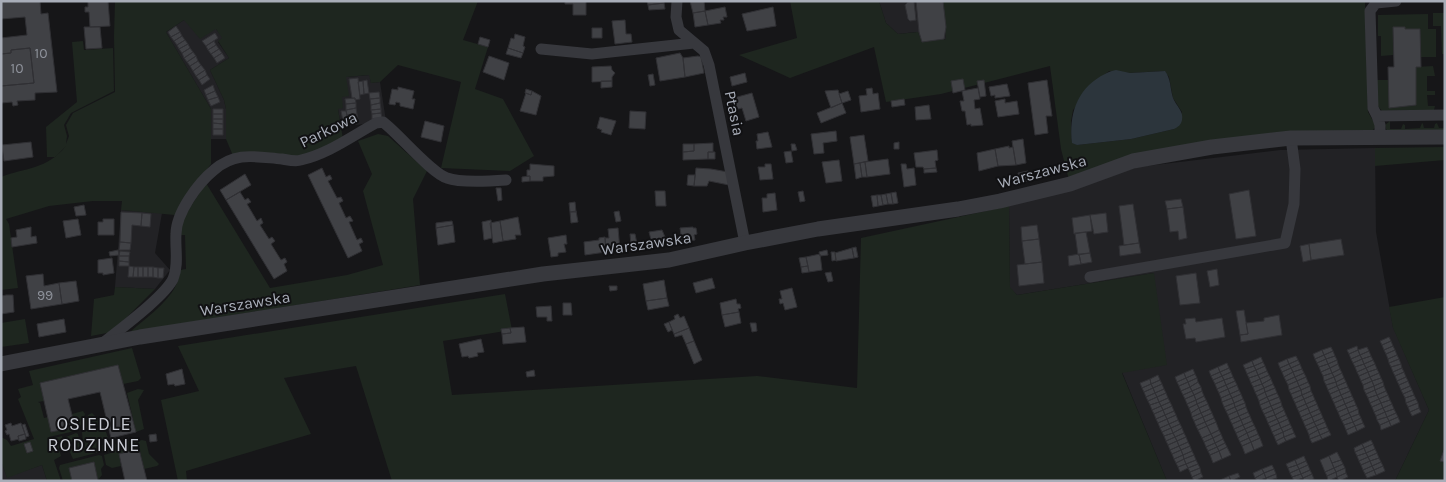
<svg xmlns="http://www.w3.org/2000/svg" width="1446" height="482" viewBox="0 0 1446 482" font-family="Karla,sans-serif">
  <style>
    .built { fill: #222225 }
    .green { fill: #1e261f; fill-rule: evenodd }
    .water { fill: #2c353c }
    .building { fill: #404145; stroke: #303034 }
    .lines { fill: none; stroke-linecap: round; stroke-linejoin: round }
    .minor { stroke: #37383d; stroke-width: 11 }
    .tertiary { stroke: #37383d; stroke-width: 15 }
    .labels { text-anchor: middle; stroke-width: 4; stroke-linejoin: round; paint-order: stroke }
    .number-label { font-size: 14px; fill: #8e929b }
    .street-label { font-size: 16px; fill: #a8adb8; stroke: #111113 }
    .neighbourhood-label { font-size: 18px; letter-spacing: 1px; fill: #c9ccd4; stroke: #111113 }
  </style>
  <rect width="100%" height="100%" fill="#161618"/>
  <path class="built" d="M879,1H942L946,39L921,42L916,32L898,34L886,23Z
    M184,20L216,29L223,38L218,42L229,58L210,70L224,100L226,109V139H211V109L166,32Z
    M370,75L371,83L380,82L386,121L341,127L338,109L346,77Z
    M1375,148L1376,232L1393,327L1429,410L1395,481H1167L1122,372L1154,273L1017,295L1010,288L1009,206L1138,167L1280,150Z
    M121,210L162,213L155,253L170,270L155,289L115,287Z
    M1,461L7,477L42,465L47,481H1Z"/>
  <path class="green" d="M115,1H478L463,40L488,47L475,89L503,99L534,156L510,171L441,168L461,82L398,65L380,82L371,83L369,75L346,77L349,96L342,97L343,108L338,109L343,139L300,161L234,158L226,139V109L224,100L210,70L229,58L218,41L222,38L216,29L200,39L184,20L166,32L211,109V164L188,194L175,215L121,210L122,201H93L49,206L6,219L9,224L18,288L1,290V177C27,167 46,170 66,146L55,157H47L46,127L77,102L72,42L83,41L84,50L113,48L114,91L71,113L64,125L67,136L66,144L69,136L66,125L73,113L115,92L114,36Z
    M790,1H879L886,23L898,34L918,32L922,42L946,39L942,1H1365L1368,112L1376,126L1373,130L1275,134L1070,184L1061,149L1050,66L941,94L886,102L874,47L790,78L739,55L797,38ZM1109,71L1130,73L1164,71L1169,77L1173,98L1182,112L1174,129L1131,139L1077,145L1072,142L1071,121L1073,110L1103,76Z
    M1433,13H1445V54H1442L1441,26H1433Z
    M1428,14V29H1436V57H1421L1420,29H1405L1404,27H1393V55L1381,56V36H1378V15Z
    M1433,66L1435,76H1427V91H1435V95H1427L1428,106H1435L1434,110L1382,111L1377,105L1376,80H1389V108L1416,105V67Z
    M1390,121V129H1401L1403,124L1405,125V129L1420,128L1422,123L1423,124L1424,128H1434L1435,124L1437,123L1439,128H1445V132H1389L1386,129L1385,125Z
    M378,134L388,136L427,171L413,199L420,285L130,332C148,316 179,296 180,270L186,269L185,235H178L182,220L206,183L270,288L347,275L383,265L363,191L372,174L358,141Z
    M1445,147V160L1375,166V148Z
    M1009,206L1010,287L1017,295L1154,273L1167,365L1122,373L1167,481H392L356,366L284,378L311,434L186,471L187,481H178L161,400L199,391L178,346L505,294L512,330L443,341L452,395L757,376L857,388L861,238Z
    M115,287L155,289L112,332L91,336L94,299L114,295Z
    M1445,297V450L1440,461L1445,462V480L1395,481L1429,410L1393,328L1389,307Z
    M25,319L29,343L1,347V323Z
    M132,348L141,378L138,381L123,384L118,365L40,383L44,401L38,402L40,403L44,418L48,417L51,432L75,427L72,414L83,411L85,414L79,430L49,437L50,439L62,436L65,448L59,449L61,456L54,460L61,481H47L42,465L7,478L1,461V437L7,440L11,446L34,439L18,399L21,397L18,389L33,385L29,371Z
    M138,389L144,390L138,400L144,429L136,432L127,393Z
    M92,413L103,424L84,429L83,427L88,415Z
    M104,426L108,438L83,443L82,432Z
    M76,433L78,434L80,444L78,445L100,440L102,445L109,443L111,449L73,459L70,452L72,446L69,447L66,437Z
    M135,439L138,450L119,454L121,466L112,468L106,465L104,455L114,452L113,445Z
    M142,440L146,441L149,454L159,464L157,466L144,469L138,441Z
    M99,455L102,456L104,465L101,469L102,475L98,480L94,462L69,468L72,481H63L59,468L60,465Z"/>
  <path class="water" d="M1116,70L1130,73L1165,71C1171,79 1170,88 1173,98C1176,106 1184,111 1182,120C1181,125 1178,127 1174,129L1131,139L1077,145L1072,143C1069,115 1076,91 1101,76C1107,73 1110,71 1116,70Z"/>
  <path class="building" d="M1,1H40L41,14L48,13L57,92L35,93V100L17,101L18,105L13,106L12,102L1,103V86L34,83L30,48L11,50V53L1,54V38L27,35L25,17L1,19Z
    M88,1H108L110,26L90,27L89,12H85V7H88Z
    M565,1H586V15H573V4H565Z
    M647,1H664V3L648,5Z
    M690,1H704L705,11L693,13Z
    M914,1L916,20L910,21L908,19L905,5L908,2Z
    M916,1H943L946,27L944,39L922,42L919,32Z
    M664,3L665,9L649,10L648,5Z
    M725,7L727,17H723L724,20H720L721,23L708,25L705,11Z
    M773,7L776,26L747,31L742,14Z
    M705,11L708,25L695,27L693,13Z
    M625,20L626,34H631L632,42L615,44L612,21Z
    M176,26L180,32L171,37L168,32Z
    M84,27H100L102,48L86,49Z
    M1393,27H1405V29H1420L1421,67H1416V105L1389,108L1388,67H1394Z
    M592,28H602V38H592Z
    M180,32L182,36L174,41L171,37Z
    M215,33L218,38L206,46L202,41Z
    M515,34L525,37L523,46L525,47L523,53L508,48L511,38L514,39Z
    M182,36L185,40L177,45L174,41Z
    M480,37L490,40L488,47L478,44Z
    M185,40L188,44L179,49L177,45Z
    M214,41L216,45L208,50L206,46Z
    M188,44L190,48L182,53L179,49Z
    M216,45L219,49L211,54L208,50Z
    M30,48L34,83L1,86V54L11,53V50Z
    M190,48L193,52L184,58L182,53Z
    M508,48L523,53L521,58L506,54Z
    M219,49L222,53L214,58L211,54Z
    M193,52L196,56L187,62L184,58Z
    M222,53L225,58L217,63L214,58Z
    M680,53L683,58L685,77L660,81L656,58Z
    M196,56L198,61L190,66L187,62Z
    M489,56L509,63L504,80L483,72Z
    M698,56L701,57L704,73L685,77L683,58Z
    M198,61L201,65L193,71L190,66Z
    M201,65L205,70L196,76L193,71Z
    M611,66L612,70L615,73L612,77V81L592,82V67Z
    M205,70L207,75L199,80L196,76Z
    M745,73L747,82L732,86L730,77Z
    M653,74L655,85L650,86L648,75Z
    M207,75L210,79L202,85L199,80Z
    M358,78L360,99L355,100V98H352L349,79Z
    M963,79L965,90L953,93L951,81Z
    M367,80L369,93L364,94L363,81Z
    M984,80L986,96L980,97L977,81Z
    M1047,80L1052,116H1046L1048,133L1035,135L1028,83Z
    M363,81L364,94L360,95L358,82Z
    M601,81H612V87L601,88Z
    M1007,84L1010,96L995,98V95L991,96L989,87Z
    M213,85L215,91L206,95L204,90Z
    M398,87L414,91L412,99H415L413,109L400,106V103L396,102L395,105L389,104L392,89L398,90Z
    M872,88L873,94L878,93L880,109L861,112L859,96L867,95L866,89Z
    M978,88L980,99L974,100L975,109L980,108L983,125L971,126V124L967,125L965,111H962L960,101H964L962,91Z
    M526,89L532,91L531,95L525,93Z
    M838,90L842,103L831,108L825,91Z
    M215,91L218,97L208,100L206,95Z
    M532,91L541,96L536,115L520,111L526,93L531,95Z
    M848,91L851,100L842,103L839,94Z
    M379,92L380,98L370,99L369,93Z
    M752,93L759,117L746,121L742,108L734,110L730,99Z
    M218,97L220,102L211,106L208,100Z
    M355,98L356,103L346,104L345,99Z
    M380,98V103L371,105L370,99Z
    M904,99L905,105L892,107L891,101Z
    M1005,99V103L1017,101L1019,114L998,117L995,101Z
    M356,103V108L346,110V104Z
    M380,103L381,109L371,110V105Z
    M842,103L846,113L821,123L817,113Z
    M929,105L931,119L916,120L915,107Z
    M356,108L357,114L347,115L346,110Z
    M213,109H223V114H213Z
    M381,109V113L372,114L371,110Z
    M341,111H346L348,121H343Z
    M630,111L646,112L645,129L629,128Z
    M381,113L382,118L372,119V114Z
    M213,114H223V119H213Z
    M357,114L358,119L348,121L347,115Z
    M600,117L616,121L611,135L601,132L602,130L597,128Z
    M213,119H223V124L213,123Z
    M425,121L444,126L441,142L421,137Z
    M213,123L223,124V129H213Z
    M213,129H223V135H213Z
    M836,131L837,141L823,143L824,153L814,154L811,134Z
    M768,132L772,147L757,149L756,141H758L757,134Z
    M864,135L868,161L854,164L850,137Z
    M1023,139L1026,163L1016,165L1012,141Z
    M31,142L33,157L4,161L2,145Z
    M899,142V149H894V143Z
    M713,143V152H708V159L683,160V152L694,151V144Z
    M683,144H694V151L683,152Z
    M791,144H795L797,150L792,151Z
    M1009,146V148L1013,147L1016,165L998,166L995,149Z
    M995,149L998,166L979,171L977,153Z
    M937,150L938,160L935,161L936,168L924,169L923,167H916L914,153Z
    M791,151L793,162L786,163L784,152Z
    M708,152H715V159H708Z
    M888,159L890,174L867,177L865,162Z
    M839,160L842,181L826,183L822,162Z
    M865,162L867,177H862L860,163Z
    M860,163L862,177L856,179L854,164Z
    M530,164L554,166V176L543,177V181H530V176H527V170H530Z
    M765,164H771L773,179L760,180L758,167H765Z
    M901,164H906L907,169L914,168L916,185L904,187Z
    M322,168L326,177L330,175L332,179L328,181L337,198L341,197L343,201L339,203L346,218L350,216L353,221L349,222L357,240L361,238L363,242L359,244L362,251L348,258L308,175Z
    M696,168L711,169L728,172L729,185L709,181L707,186H694Z
    M936,168L937,172L924,173V169Z
    M1028,171L1030,181L1020,182L1018,173Z
    M245,174L251,185L226,200L220,190Z
    M688,175H695L694,186L687,185Z
    M530,176V181L522,182V177Z
    M496,188H501L502,200L498,201Z
    M1249,190L1256,236L1236,239L1229,194Z
    M655,191H665L666,206H656Z
    M803,191L805,201L800,202L798,192Z
    M240,192L245,200L248,198L251,202L247,204L257,221L261,218L263,223L260,225L269,239L272,237L275,241L271,244L281,260L285,258L287,262L284,264L287,271L274,279L226,200Z
    M896,192L898,203L893,204L891,193Z
    M775,193L777,210L763,212L762,198H767V194Z
    M891,193L893,204H888L886,194Z
    M886,194L888,204L883,205L881,195Z
    M877,195H881L883,205L878,206Z
    M877,195L878,206L873,207L871,196Z
    M1181,199L1183,207L1167,209L1165,201Z
    M575,202L576,212H570L569,203Z
    M1133,204L1139,243L1124,245L1119,206Z
    M84,205L86,215L76,216L74,207Z
    M1183,207L1187,238L1179,240L1178,231L1170,232L1167,209Z
    M576,211L578,222L571,223L570,212Z
    M619,211L621,221L616,222L614,212Z
    M121,212L142,213L141,226L132,225L131,243L120,242Z
    M142,213L151,214L150,227L141,226Z
    M1106,213L1108,232L1094,234L1090,215Z
    M1090,215L1092,231L1074,234L1072,218Z
    M518,217L521,235H515L516,239L503,241L500,221Z
    M78,219L81,235L66,238L63,221Z
    M103,219H114V235H98V222H103Z
    M491,220L492,238L484,240L482,222Z
    M452,221L453,225L436,228V223Z
    M500,221L503,241L493,243L490,223Z
    M453,225L455,242L438,245L436,228Z
    M1037,225L1039,239L1022,241L1021,227Z
    M31,227V237L36,236L37,243L12,247L11,238L17,237L16,230Z
    M693,227V228H696L697,234L694,235L695,240L682,242L680,228Z
    M618,228L620,250L606,252L605,238H609L608,229Z
    M662,230L665,237L663,238L664,245L653,247L649,232Z
    M1086,232L1090,253L1078,255L1075,233Z
    M630,234H635L637,244L631,245Z
    M566,235L567,244H564L566,252L558,253V256L551,257L548,238Z
    M605,237L606,252L585,255L584,242L599,240V238Z
    M1039,239L1042,262L1025,264L1022,241Z
    M1341,239L1344,255L1311,260L1309,244Z
    M120,242L131,243L130,250H119Z
    M1139,243L1141,253L1120,256L1119,246Z
    M1309,244L1311,260L1303,262L1300,246Z
    M856,247L858,257L854,258L852,248Z
    M852,248L854,258L836,261L835,253Z
    M118,250L119,255L110,256L109,252Z
    M827,250L828,255L820,256L819,252Z
    M120,251L130,252L129,256H119Z
    M831,252H835L836,260L832,261Z
    M1090,253L1092,262L1081,264L1079,254Z
    M820,254L822,270L809,272L806,257Z
    M1079,254L1081,264L1069,266L1068,256Z
    M119,256H129V262L119,261Z
    M806,257L808,266L801,267L799,258Z
    M112,258L114,273L103,275V273H98V260Z
    M119,261L129,262V266H119Z
    M1042,262L1044,283L1019,286L1017,265Z
    M129,266L134,267L133,277H128Z
    M808,266L809,272L802,273L801,267Z
    M134,267H138V277H133Z
    M138,267H143V277H138Z
    M143,267H148V277H143Z
    M148,267H153V277H148Z
    M153,267L158,268V278L153,277Z
    M158,268H164L163,278H158Z
    M1217,269L1219,285L1210,287L1207,271Z
    M831,272L833,281L828,282L825,273Z
    M1196,273L1200,303L1180,305L1176,276Z
    M43,274L44,286L59,283L62,304L31,309L26,276Z
    M712,278L715,288L696,293L693,283Z
    M664,280L667,298L646,301L643,284Z
    M76,281L79,301L62,304L59,283Z
    M609,286H617V290L610,291Z
    M792,288L797,307L785,310L783,303L780,304L779,299H782L780,291Z
    M6,295H13L14,312L1,314L2,296Z
    M667,298L669,306L648,310L646,301Z
    M736,299L737,304H740L741,308L738,309L739,312L722,315L720,303Z
    M563,303H571L572,315H563Z
    M551,306L552,321H547V317H537L536,307Z
    M1244,310L1248,334L1240,335L1236,311Z
    M739,312L741,323L725,327L722,315Z
    M678,314L680,318L684,316L689,328L674,334L669,322L675,319L674,316Z
    M1279,315L1282,335L1241,342L1240,335L1248,334L1246,323L1264,321V318Z
    M1195,318L1196,322L1222,318L1225,337L1196,342L1195,338L1186,339L1183,324H1186L1185,319Z
    M64,319L66,332L39,337L37,324Z
    M669,322L672,330L668,332L664,324Z
    M750,323H756L757,331L752,332Z
    M524,327L526,342L503,344L502,334L511,333L510,328Z
    M510,328L511,333L502,334L501,329Z
    M689,328L694,341L686,344L682,335L675,337L674,334Z
    M1389,337L1391,341L1382,345L1380,341Z
    M481,339L484,352L477,353L478,356L469,358L468,356L462,357L459,344Z
    M694,341L702,360L694,364L686,344Z
    M1391,341L1393,346L1384,350L1382,345Z
    M1357,346L1358,350L1349,354L1347,350Z
    M1393,346L1395,350L1386,354L1384,350Z
    M1331,347L1333,351L1324,355L1322,350Z
    M1367,347L1369,351L1360,355L1358,350Z
    M1322,350L1324,355L1315,359L1313,354Z
    M1358,350L1360,355L1351,359L1349,354Z
    M1395,350L1397,355L1388,359L1386,354Z
    M1333,351L1335,356L1326,359L1324,355Z
    M1369,351L1371,356L1362,359L1360,355Z
    M1324,355L1326,359L1317,363L1315,359Z
    M1360,355L1362,359L1353,363L1351,359Z
    M1397,355L1399,359L1389,363L1388,359Z
    M1296,356L1298,360L1289,364L1287,359Z
    M1335,356L1337,360L1328,364L1326,359Z
    M1371,356L1373,360L1364,364L1362,359Z
    M1261,357L1263,362L1254,366L1252,361Z
    M1287,359L1289,364L1280,368L1278,363Z
    M1326,359L1328,364L1319,367L1317,363Z
    M1362,359L1364,364L1355,367L1353,363Z
    M1399,359L1401,364L1391,367L1389,363Z
    M1298,360L1300,364L1291,368L1289,364Z
    M1337,360L1338,364L1330,368L1328,364Z
    M1373,360L1375,364L1366,368L1364,364Z
    M1252,361L1254,366L1245,369L1243,365Z
    M1263,362L1265,366L1256,370L1254,366Z
    M1227,363L1229,368L1220,372L1218,367Z
    M1289,364L1291,368L1282,372L1280,368Z
    M1300,364L1302,369L1293,372L1291,368Z
    M1328,364L1330,368L1321,372L1319,367Z
    M1338,364L1340,369L1332,373L1330,368Z
    M1364,364L1366,368L1357,372L1355,367Z
    M1375,364L1377,369L1368,372L1366,368Z
    M1401,364L1402,368L1393,372L1391,367Z
    M118,365L136,432L111,438L100,392L68,399L75,427L51,432L40,383Z
    M1254,366L1256,370L1247,374L1245,369Z
    M1265,366L1267,371L1258,375L1256,370Z
    M1218,367L1220,372L1211,376L1209,371Z
    M1229,368L1231,372L1222,376L1220,372Z
    M1291,368L1293,372L1284,377L1282,372Z
    M1330,368L1332,373L1323,376L1321,372Z
    M1366,368L1368,372L1359,376L1357,372Z
    M1402,368L1404,372L1395,376L1393,372Z
    M182,369L185,384L175,386L174,384L168,385L166,374Z
    M1193,369L1195,374L1186,378L1184,373Z
    M1302,369L1304,373L1295,377L1293,372Z
    M1340,369L1342,373L1334,377L1332,373Z
    M1377,369L1379,373L1370,377L1368,372Z
    M534,370L535,376L527,377L526,372Z
    M1256,370L1258,375L1249,378L1247,374Z
    M1267,371L1269,375L1260,379L1258,375Z
    M1220,372L1222,376L1213,380L1211,376Z
    M1231,372L1233,377L1224,380L1222,376Z
    M1293,372L1295,377L1286,381L1284,377Z
    M1368,372L1370,377L1361,381L1359,376Z
    M1404,372L1406,377L1397,381L1395,376Z
    M1184,373L1186,378L1177,382L1175,377Z
    M1304,373L1306,377L1297,381L1295,377Z
    M1332,373L1334,377L1324,381L1323,376Z
    M1342,373L1344,378L1336,382L1334,377Z
    M1379,373L1381,378L1372,381L1370,377Z
    M1195,374L1197,378L1188,382L1186,378Z
    M1158,375L1160,380L1151,384L1150,379Z
    M1258,375L1260,379L1251,383L1249,378Z
    M1269,375L1271,379L1262,384L1260,379Z
    M1222,376L1224,380L1215,384L1213,380Z
    M1233,377L1235,381L1226,385L1224,380Z
    M1295,377L1297,381L1288,385L1286,381Z
    M1306,377L1308,382L1299,386L1297,381Z
    M1334,377L1336,382L1326,385L1324,381Z
    M1370,377L1372,381L1363,385L1361,381Z
    M1406,377L1408,381L1399,385L1397,381Z
    M1186,378L1188,382L1179,386L1177,382Z
    M1197,378L1198,382L1190,387L1188,382Z
    M1344,378L1346,382L1337,386L1336,382Z
    M1381,378L1383,382L1374,386L1372,381Z
    M1150,379L1151,384L1142,388L1140,383Z
    M1260,379L1262,384L1253,387L1251,383Z
    M1271,379L1273,384L1264,388L1262,384Z
    M1160,380L1162,384L1153,388L1151,384Z
    M1224,380L1226,385L1217,389L1215,384Z
    M1235,381L1237,385L1228,389L1226,385Z
    M1297,381L1299,386L1289,390L1288,385Z
    M1372,381L1374,386L1364,390L1363,385Z
    M1408,381L1410,386L1401,390L1399,385Z
    M1188,382L1190,387L1181,391L1179,386Z
    M1198,382L1201,387L1192,391L1190,387Z
    M1308,382L1310,386L1301,390L1299,386Z
    M1336,382L1337,386L1328,390L1326,385Z
    M1346,382L1348,387L1339,390L1337,386Z
    M1383,382L1384,386L1375,390L1374,386Z
    M1151,384L1153,388L1144,392L1142,388Z
    M1162,384L1164,389L1155,393L1153,388Z
    M1262,384L1264,388L1255,392L1253,387Z
    M1273,384L1275,388L1265,392L1264,388Z
    M1226,385L1228,389L1219,393L1217,389Z
    M1237,385L1239,390L1230,394L1228,389Z
    M1299,386L1301,390L1291,394L1289,390Z
    M1310,386L1311,391L1302,395L1301,390Z
    M1337,386L1339,390L1330,394L1328,390Z
    M1374,386L1375,390L1366,394L1364,390Z
    M1384,386L1386,391L1377,395L1375,390Z
    M1410,386L1412,390L1403,394L1401,390Z
    M1190,387L1192,391L1183,395L1181,391Z
    M1201,387L1202,391L1194,395L1192,391Z
    M1348,387L1350,391L1341,395L1339,390Z
    M1153,388L1155,393L1146,397L1144,392Z
    M1264,388L1265,392L1257,396L1255,392Z
    M1275,388L1277,393L1267,397L1265,392Z
    M1164,389L1166,393L1157,397L1155,393Z
    M1228,389L1230,394L1221,398L1219,393Z
    M1239,390L1241,394L1232,398L1230,394Z
    M1301,390L1302,395L1293,399L1291,394Z
    M1339,390L1341,395L1332,399L1330,394Z
    M1375,390L1377,395L1368,398L1366,394Z
    M1412,390L1414,395L1405,398L1403,394Z
    M1192,391L1194,395L1185,399L1183,395Z
    M1202,391L1204,396L1196,400L1194,395Z
    M1311,391L1313,395L1304,399L1302,395Z
    M1350,391L1352,396L1343,399L1341,395Z
    M1386,391L1388,395L1379,399L1377,395Z
    M1265,392L1267,397L1259,401L1257,396Z
    M1155,393L1157,397L1148,401L1146,397Z
    M1166,393L1168,398L1159,402L1157,397Z
    M1277,393L1279,397L1269,401L1267,397Z
    M1230,394L1232,398L1222,402L1221,398Z
    M1241,394L1243,399L1234,403L1232,398Z
    M1194,395L1196,400L1187,404L1185,399Z
    M1302,395L1304,399L1295,403L1293,399Z
    M1313,395L1315,400L1306,404L1304,399Z
    M1341,395L1343,399L1334,403L1332,399Z
    M1377,395L1379,399L1370,403L1368,398Z
    M1388,395L1390,400L1381,403L1379,399Z
    M1414,395L1416,399L1406,403L1405,398Z
    M1204,396L1206,400L1197,404L1196,400Z
    M1352,396L1354,400L1345,404L1343,399Z
    M1157,397L1159,402L1150,405L1148,401Z
    M1267,397L1269,401L1260,405L1259,401Z
    M1279,397L1281,402L1271,406L1269,401Z
    M1168,398L1170,402L1161,406L1159,402Z
    M1232,398L1234,403L1224,407L1222,402Z
    M1243,399L1245,403L1235,407L1234,403Z
    M1304,399L1306,404L1297,408L1295,403Z
    M1343,399L1345,404L1336,408L1334,403Z
    M1379,399L1381,403L1372,407L1370,403Z
    M1416,399L1418,403L1408,407L1406,403Z
    M1196,400L1197,404L1189,408L1187,404Z
    M1206,400L1208,404L1199,408L1197,404Z
    M1315,400L1317,404L1308,408L1306,404Z
    M1354,400L1356,405L1347,408L1345,404Z
    M1390,400L1392,404L1383,408L1381,403Z
    M1269,401L1271,406L1262,410L1260,405Z
    M1159,402L1161,406L1152,410L1150,405Z
    M1170,402L1172,406L1163,410L1161,406Z
    M1281,402L1282,406L1273,410L1271,406Z
    M1234,403L1235,407L1226,411L1224,407Z
    M1245,403L1246,407L1237,411L1235,407Z
    M1381,403L1383,408L1374,412L1372,407Z
    M1418,403L1419,408L1410,412L1408,407Z
    M1197,404L1199,408L1191,413L1189,408Z
    M1208,404L1210,409L1201,413L1199,408Z
    M1306,404L1308,408L1299,412L1297,408Z
    M1317,404L1319,409L1310,413L1308,408Z
    M1345,404L1347,408L1338,412L1336,408Z
    M1392,404L1394,409L1385,412L1383,408Z
    M1356,405L1358,409L1349,413L1347,408Z
    M1161,406L1163,410L1154,414L1152,410Z
    M1172,406L1174,411L1165,415L1163,410Z
    M1271,406L1273,410L1264,414L1262,410Z
    M1282,406L1284,410L1275,415L1273,410Z
    M1235,407L1237,411L1228,415L1226,411Z
    M1246,407L1248,412L1239,416L1237,411Z
    M1199,408L1201,413L1192,417L1191,413Z
    M1308,408L1310,413L1301,417L1299,412Z
    M1347,408L1349,413L1340,417L1338,412Z
    M1383,408L1385,412L1376,416L1374,412Z
    M1419,408L1421,412L1412,416L1410,412Z
    M1210,409L1212,413L1203,417L1201,413Z
    M1319,409L1321,413L1312,417L1310,413Z
    M1358,409L1359,414L1351,417L1349,413Z
    M1394,409L1396,413L1387,417L1385,412Z
    M1163,410L1165,415L1156,419L1154,414Z
    M1273,410L1275,415L1266,418L1264,414Z
    M1284,410L1286,415L1277,419L1275,415Z
    M1174,411L1176,415L1167,419L1165,415Z
    M1237,411L1239,416L1230,420L1228,415Z
    M1248,412L1250,416L1241,420L1239,416Z
    M1385,412L1387,417L1377,420L1376,416Z
    M1201,413L1203,417L1194,421L1192,417Z
    M1212,413L1214,418L1205,422L1203,417Z
    M1310,413L1312,417L1303,421L1301,417Z
    M1321,413L1323,418L1314,422L1312,417Z
    M1349,413L1351,417L1342,421L1340,417Z
    M1396,413L1398,417L1389,421L1387,417Z
    M1359,414L1361,418L1353,422L1351,417Z
    M1165,415L1167,419L1158,423L1156,419Z
    M1176,415L1178,420L1169,424L1167,419Z
    M1275,415L1277,419L1268,423L1266,418Z
    M1286,415L1288,419L1279,423L1277,419Z
    M1239,416L1241,420L1232,424L1230,420Z
    M1250,416L1252,421L1243,425L1241,420Z
    M1203,417L1205,422L1196,426L1194,421Z
    M1312,417L1314,422L1305,426L1303,421Z
    M1351,417L1353,422L1344,425L1342,421Z
    M1387,417L1389,421L1380,425L1377,420Z
    M1398,417L1400,422L1391,426L1389,421Z
    M1214,418L1216,422L1207,426L1205,422Z
    M1323,418L1325,422L1316,426L1314,422Z
    M1361,418L1363,423L1355,426L1353,422Z
    M1167,419L1169,424L1160,428L1158,423Z
    M1277,419L1279,423L1270,427L1268,423Z
    M1288,419L1290,424L1281,428L1279,423Z
    M1178,420L1180,424L1171,428L1169,424Z
    M1241,420L1243,425L1234,429L1232,424Z
    M1252,421L1254,425L1245,429L1243,425Z
    M1389,421L1391,426L1381,430L1380,425Z
    M1205,422L1207,426L1198,430L1196,426Z
    M1216,422L1219,430L1211,434L1207,426Z
    M1314,422L1316,426L1307,430L1305,426Z
    M1325,422L1327,427L1318,430L1316,426Z
    M1353,422L1355,426L1346,430L1344,425Z
    M11,423L12,426L21,423L25,434L18,436L19,439L11,441L9,434L7,435L5,431L7,430L5,425Z
    M1279,423L1281,428L1272,432L1270,427Z
    M1363,423L1365,427L1357,431L1355,426Z
    M25,424L29,436L26,437L22,425Z
    M1169,424L1171,428L1162,432L1160,428Z
    M1180,424L1182,428L1173,433L1171,428Z
    M1290,424L1292,428L1283,432L1281,428Z
    M1243,425L1245,429L1236,433L1234,429Z
    M1254,425L1256,429L1247,433L1245,429Z
    M1207,426L1211,434L1202,438L1198,430Z
    M1316,426L1318,430L1309,435L1307,430Z
    M1355,426L1357,431L1348,435L1346,430Z
    M1327,427L1329,431L1320,435L1318,430Z
    M1171,428L1173,433L1164,436L1162,432Z
    M1182,428L1184,433L1175,437L1173,433Z
    M1281,428L1283,432L1274,436L1272,432Z
    M1292,428L1294,433L1284,437L1283,432Z
    M1245,429L1247,433L1238,438L1236,433Z
    M1256,429L1258,434L1249,438L1247,433Z
    M1219,430L1221,434L1213,438L1211,434Z
    M1318,430L1320,435L1310,439L1309,435Z
    M1329,431L1331,435L1322,439L1320,435Z
    M1283,432L1284,437L1276,441L1274,436Z
    M1173,433L1175,437L1166,441L1164,436Z
    M1184,433L1186,437L1177,441L1175,437Z
    M1247,433L1249,438L1240,442L1238,438Z
    M1294,433L1296,437L1286,441L1284,437Z
    M25,434L26,439L19,441L18,436Z
    M156,434L157,441L150,442L149,435Z
    M1211,434L1213,438L1204,442L1202,438Z
    M1221,434L1223,439L1215,443L1213,438Z
    M1258,434L1260,438L1251,442L1249,438Z
    M1320,435L1322,439L1312,443L1310,439Z
    M1175,437L1177,441L1168,445L1166,441Z
    M1186,437L1188,442L1179,446L1177,441Z
    M1284,437L1286,441L1278,445L1276,441Z
    M1213,438L1215,443L1206,447L1204,442Z
    M1249,438L1251,442L1242,446L1240,442Z
    M1260,438L1263,446L1254,450L1251,442Z
    M1223,439L1225,443L1217,447L1215,443Z
    M1371,440L1373,444L1364,448L1362,444Z
    M1177,441L1179,446L1170,450L1168,445Z
    M30,442L33,451L27,453L24,444Z
    M1188,442L1190,446L1181,450L1179,446Z
    M1251,442L1254,450L1245,454L1242,446Z
    M1215,443L1217,447L1208,451L1206,447Z
    M1225,443L1227,447L1219,451L1217,447Z
    M1362,444L1364,448L1355,452L1354,448Z
    M1373,444L1375,449L1366,453L1364,448Z
    M1179,446L1181,450L1172,454L1170,450Z
    M1190,446L1192,451L1183,455L1181,450Z
    M1217,447L1219,451L1210,455L1208,451Z
    M1227,447L1231,455L1222,459L1219,451Z
    M1364,448L1366,453L1357,456L1355,452Z
    M139,449L147,481H125L119,454Z
    M1375,449L1377,453L1368,457L1366,453Z
    M1181,450L1183,455L1174,459L1172,454Z
    M1444,450H1445V462L1440,461Z
    M1192,451L1194,455L1184,459L1183,455Z
    M1219,451L1222,459L1213,463L1210,455Z
    M1337,452L1341,460L1332,463L1329,456Z
    M1366,453L1368,457L1359,461L1357,456Z
    M1377,453L1379,458L1370,461L1368,457Z
    M1183,455L1184,459L1176,463L1174,459Z
    M1194,455L1196,460L1186,464L1184,459Z
    M1304,456L1306,461L1297,465L1295,460Z
    M1329,456L1334,468L1325,472L1320,460Z
    M1368,457L1370,461L1361,465L1359,461Z
    M1379,458L1381,462L1372,466L1370,461Z
    M1184,459L1186,464L1178,467L1176,463Z
    M1196,460L1198,464L1188,468L1186,464Z
    M1295,460L1297,465L1288,468L1286,464Z
    M1341,460L1343,464L1334,468L1332,463Z
    M1306,461L1308,465L1299,469L1297,465Z
    M1370,461L1372,466L1363,470L1361,465Z
    M94,462L98,481H72L69,468Z
    M1381,462L1383,466L1374,470L1372,466Z
    M1186,464L1188,468L1180,472L1178,467Z
    M1198,464L1200,468L1190,472L1188,468Z
    M1343,464L1345,468L1336,472L1334,468Z
    M1272,465L1274,469L1264,473L1262,469Z
    M1297,465L1299,469L1290,473L1288,468Z
    M1308,465L1310,470L1301,474L1299,469Z
    M1372,466L1374,470L1365,474L1363,470Z
    M1383,466L1385,471L1376,475L1374,470Z
    M1200,468L1201,473L1192,477L1190,472Z
    M1334,468L1336,472L1327,476L1325,472Z
    M1345,468L1346,473L1337,477L1336,472Z
    M1262,469L1264,473L1255,478L1253,473Z
    M1274,469L1276,474L1266,478L1264,473Z
    M1299,469L1301,474L1292,477L1290,473Z
    M1310,470L1312,474L1303,478L1301,474Z
    M1374,470L1376,475L1367,478L1365,474Z
    M1336,472L1337,477L1328,481L1327,476Z
    M1201,473L1203,477L1194,481L1192,477Z
    M1238,473L1240,477L1231,481L1229,476Z
    M1264,473L1266,478L1257,481L1255,478Z
    M1346,473L1348,477L1339,481L1337,477Z
    M1276,474L1277,478L1267,481L1266,478Z
    M1301,474L1303,478L1294,481L1292,477Z
    M1312,474L1314,479L1304,481L1303,478Z
    M1229,476L1231,481H1220V480Z"/>
  <g class="lines">
    <path class="minor" d="M677,1L676,17L679,30L704,51L709,65L745,243
      M541,49L592,54L694,43
      M1377,116L1373,108L1370,11L1376,3L1396,1
      M1380,137V125L1377,116L1445,115
      M1090,277L1285,243L1294,204L1295,169L1291,138
      M103,343C120,329 164,297 173,279C179,265 175,248 176,234C176,213 198,183 214,170C236,151 256,157 282,159C288,160 296,162 301,160C328,154 352,136 376,123L383,122C399,134 431,173 447,178C460,183 492,181 506,180"/>
    <path class="tertiary" d="M1,364L140,337L543,274L669,260L745,243L818,229L958,209L1000,201L1070,184L1133,161L1212,147L1291,138L1445,137"/>
  </g>
  <g class="labels">
    <g class="number-label">
      <text x="41" y="58">10</text>
      <text x="17" y="73">10</text>
      <text x="45" y="300">99</text>
    </g>
    <g class="street-label">
      <text transform="translate(735 113) rotate(78)" y="6">Ptasia</text>
      <text transform="translate(328 129) rotate(-26)" y="6">Parkowa</text>
      <text transform="translate(1042 171) rotate(-15)" y="6">Warszawska</text>
      <text transform="translate(646 243) rotate(-8)" y="6">Warszawska</text>
      <text transform="translate(245 303) rotate(-9)" y="6">Warszawska</text>
    </g>
    <g class="neighbourhood-label">
      <text x="94" y="430">OSIEDLE<tspan x="94" dy="21">RODZINNE</tspan></text>
    </g>
  </g>
  <rect width="1446" height="482" fill="none" stroke="#a8adb8" stroke-width="5"/>
</svg>
